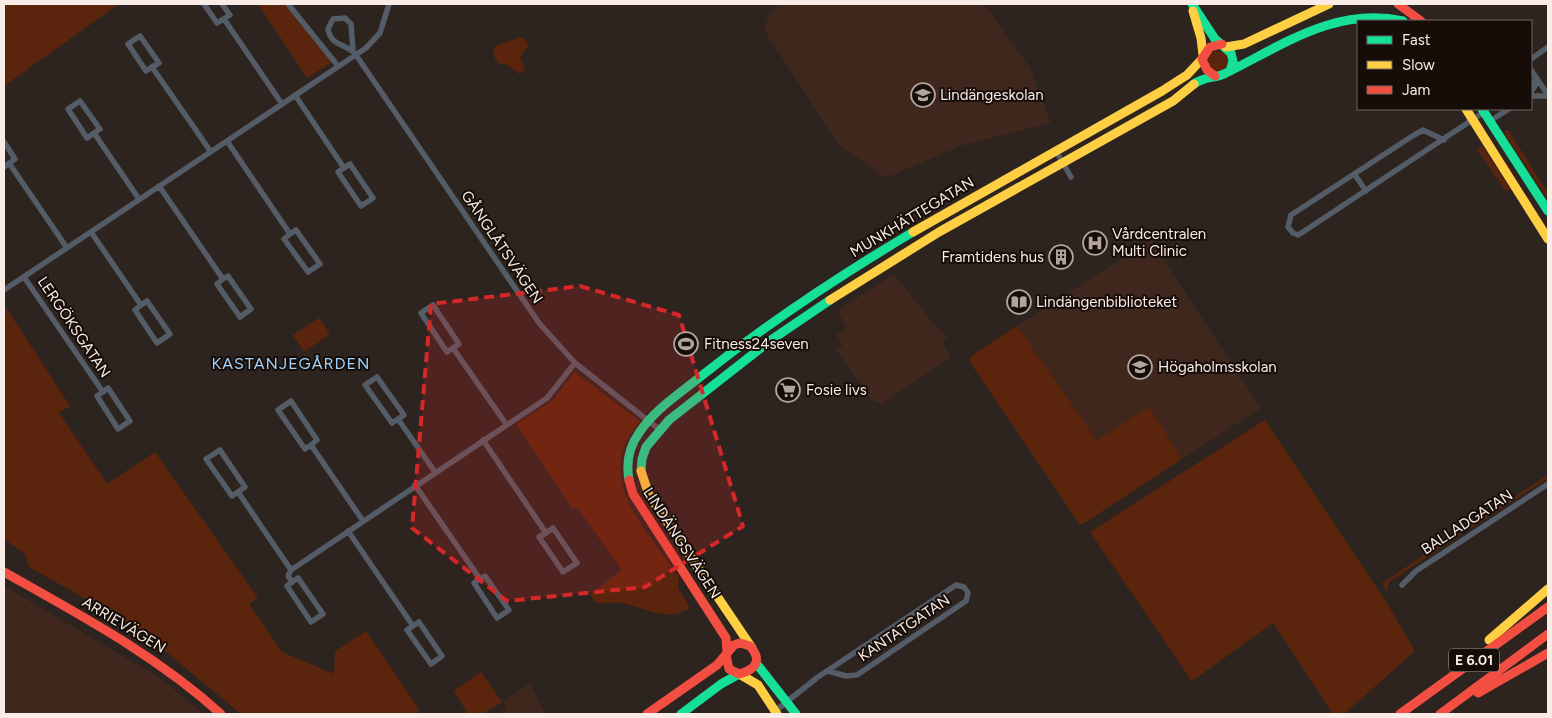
<svg xmlns="http://www.w3.org/2000/svg" width="1552" height="718" viewBox="0 0 1552 718" font-family="Figtree,sans-serif">
  <style>
    .built { fill: #40271e }
    .green { fill: #5a250c }
    .lines { fill: none; stroke-linecap: round; stroke-linejoin: round }
    .street { stroke: #535c67; stroke-width: 5.5 }
    .fast { stroke: #16e098; stroke-width: 9 }
    .slow { stroke: #ffcf43; stroke-width: 9 }
    .jam { stroke: #f24e42; stroke-width: 9 }
    .marked { fill: #d62828; fill-opacity: 0.2; stroke: #d62828; stroke-width: 4; stroke-dasharray: 10 6; stroke-linejoin: round }
    .labels { text-anchor: middle; stroke-width: 4; stroke-linejoin: round; paint-order: stroke }
    .shield { fill: #160d09; stroke: #b5a8a4; stroke-width: 1 }
    .shield-label { font-size: 14px; font-weight: bold; fill: #f9ebe6 }
    .poi-label { font-size: 15px; fill: #f9ebe6; stroke: #160d09; text-anchor: start }
    .street-label { font-size: 15px; fill: #f9ebe6; stroke: #160d09 }
    .neighbourhood-label { font-size: 16px; letter-spacing: 1px; fill: #a1d3fe; stroke: #160d09 }
  </style>
  <rect width="100%" height="100%" fill="#2e241f"/>
  <path class="built" d="M782,4H984L1030,68L1051,123L963,145L886,178L838,144L764,30L770,12Z
    M1151,240L1261,408L1182,459L1149,408L1097,440L1017,326Z
    M894,274L937,328L944,332L947,337L942,343L951,357L882,404L872,400L836,350L843,345L836,335L847,327L837,311Z
    M4,586L160,678L204,714H4Z
    M530,683L545,714H499L507,708L503,701Z"/>
  <path class="green" d="M4,4H119L4,86Z
    M258,4H285L332,62L307,78Z
    M521,37L526,41L528,46L520,57L525,70L520,74L506,64H499L493,55L495,46Z
    M1208 61a10 10 0 1 1 20 0a10 10 0 1 1-20 0Z
    M1508,130L1548,193V200L1506,136L1504,131Z
    M1482,146L1510,189L1506,192L1477,149Z
    M5,306L70,406L59,413L107,484L155,452L258,598L249,604L282,652L334,674L335,651L366,631L418,708V714H241L166,652L143,631L29,567L25,554L4,539Z
    M319,318L330,334L304,352L293,335Z
    M1017,326L1097,440L1149,407L1182,459L1083,524H1079L970,362V357Z
    M574,372L640,421C635,429 627,437 624,447C607,493 654,541 679,576L678,588L690,608C667,623 645,607 621,603C613,602 604,603 596,603L590,594L622,570L577,507L573,509L516,424L552,401Z
    M1265,420L1387,603L1415,651L1344,714H1333L1273,623L1192,681L1090,532Z
    M1548,475V478L1471,528L1469,526Z
    M1458,533L1460,535L1389,582L1387,591L1382,583Z
    M481,672L502,702L482,714H468L454,691Z"/>
  <g class="lines">
    <path class="street" d="M204,4L217,23L230,15L222,4
      M288,4L338,66
      M224,19L282,104
      M353,50L351,24L345,18L333,19L328,29C331,47 347,43 356,55L539,323L575,363L660,430
      M1531,59L1548,47
      M152,67L146,71L128,44L140,36L159,63L152,67L211,152
      M1531,70L1548,95
      M1531,82L1538,81
      M1531,92L1538,81
      M295,95L344,168L338,172L361,206L373,198L350,164L344,168
      M1531,96H1548
      M1490,121L1509,109
      M94,133L87,138L68,109L80,101L100,129L94,133L139,199
      M1444,140L1423,130L1414,135L1291,215L1288,227L1293,233L1298,235L1303,232L1484,112
      M227,141L290,234L284,239L308,272L320,264L296,230L290,234
      M4,142L15,159L4,167
      M1056,151L1071,177
      M9,163L67,248
      M1355,175L1366,191
      M159,186L223,279L217,284L240,317L251,309L228,276L223,279
      M91,232L141,305L135,310L157,343L170,334L147,301L141,305
      M24,277L103,392L97,396L118,429L130,421L108,388L103,392
      M4,290L366,48L380,33L389,4
      M453,348L447,352L421,313L433,305L459,344L453,348L506,424
      M398,419L392,423L365,385L377,377L404,415L398,419L435,472
      M483,440L546,533L539,537L563,572L577,563L553,528L546,533
      M311,445L305,449L278,410L291,401L317,440L311,445L363,521
      M415,485L480,579L474,583L497,618L509,610L485,576L480,579
      M238,492L232,496L206,459L220,450L245,487L238,492L291,570
      M348,531L413,626L407,630L431,664L442,656L419,622L413,626
      M292,582L298,578L323,614L311,622L287,586L292,582L288,576L291,570L547,398L575,363
      M1402,585L1416,571L1548,484
      M775,711L818,677L956,585L964,587L968,593L966,601L857,675L846,676L828,671"/>
    <path class="fast" d="M1192,4L1215,39L1231,53L1233,61L1230,71
      M1194,84C1205,76 1215,79 1226,73C1283,45 1337,6 1403,21
      M1482,109L1548,211
      M641,471L642,459L646,447L669,420L771,340L830,300
      M629,480C626,463 629,447 639,433C654,410 679,394 700,377C768,323 839,276 913,232
      M756,663L796,714
      M681,714L721,684L739,674"/>
    <path class="slow" d="M1193,11L1201,38L1203,55
      M1226,47L1244,44L1329,4
      M1466,109L1548,239
      M913,232L1162,91L1187,75L1202,59
      M830,300L939,232L1173,101L1194,84
      M641,471L649,495L752,648
      M1489,640L1548,589
      M741,675L758,685L777,714"/>
    <path class="jam" d="M1398,4L1421,21
      M1215,76L1207,70L1202,59L1210,47L1222,44
      M629,480L633,494L726,638L727,653
      M4,572C80,615 156,655 221,714
      M1478,693L1548,653
      M647,714L717,665L734,645L740,643L750,646C763,661 755,670 739,674L729,669L726,655
      M1400,714L1548,607
      M1440,714L1548,634"/>
  </g>
  <path class="marked" d="M580,286L679,315L743,526L645,587L507,601L412,528L431,304Z"/>
  <defs>
    <g id="school-ring" transform="scale(1.25)"><circle r="9.5" fill="#160d09" stroke="#b2a5a0" stroke-width="1.5"/><path d="M0-5L7-2L0 1L-7-2ZM-4 1L0 2.5L4 1V4Q0 6-4 4Z" fill="#b2a5a0"/></g>
    <g id="hospital-ring" transform="scale(1.25)"><circle r="9.5" fill="#160d09" stroke="#b2a5a0" stroke-width="1.5"/><path d="M-5-5h3v3.5h4V-5h3V5h-3V1.5h-4V5h-3Z" fill="#b2a5a0"/></g>
    <g id="building-ring" transform="scale(1.25)"><circle r="9.5" fill="#160d09" stroke="#b2a5a0" stroke-width="1.5"/><path d="M-4-6H4V6H1V3H-1V6H-4ZM-2.5-4.3h1.7v1.8h-1.7ZM.8-4.3h1.7v1.8H.8ZM-2.5-1h1.7V.8h-1.7ZM.8-1h1.7V.8H.8Z" fill="#b2a5a0"/></g>
    <g id="library-ring" transform="scale(1.25)"><circle r="9.5" fill="#160d09" stroke="#b2a5a0" stroke-width="1.5"/><path d="M-6-4Q-3-5.5-.7-3.5V5Q-3 3-6 4ZM6-4Q3-5.5 .7-3.5V5Q3 3 6 4Z" fill="#b2a5a0"/></g>
    <g id="stadium-ring" transform="scale(1.25)"><circle r="9.5" fill="#160d09" stroke="#b2a5a0" stroke-width="1.5"/><path d="M0-5a6.5 5 0 1 0 0 10a6.5 5 0 1 0 0-10ZM-3.5-1.8h7v3.6h-7Z" fill="#b2a5a0"/></g>
    <g id="supermarket-ring" transform="scale(1.25)"><circle r="9.5" fill="#160d09" stroke="#b2a5a0" stroke-width="1.5"/><path d="M-6-5.5h2.5l.6 2H6L4.5 2H-2.5L-4.4-4H-6ZM-1.5 3.2a1.3 1.3 0 1 0 .1 0ZM3 3.2a1.3 1.3 0 1 0 .1 0Z" fill="#b2a5a0"/></g>
  </defs>
  <g fill-rule="evenodd">
    <use href="#school-ring" x="923" y="95"/>
    <use href="#hospital-ring" x="1095" y="243"/>
    <use href="#building-ring" x="1061" y="257"/>
    <use href="#library-ring" x="1019" y="302"/>
    <use href="#stadium-ring" x="686" y="344"/>
    <use href="#school-ring" x="1140" y="367"/>
    <use href="#supermarket-ring" x="788" y="390"/>
  </g>
  <g class="labels">
    <rect class="shield" x="1449" y="648.5" width="50" height="23" rx="4"/>
    <g class="shield-label">
      <text x="1474" y="665">E 6.01</text>
    </g>
    <g class="poi-label">
      <text x="940" y="100">Lindängeskolan</text>
      <text x="1112" y="239">Vårdcentralen<tspan x="1112" dy="17">Multi Clinic</tspan></text>
      <text x="1044" y="262" text-anchor="end">Framtidens hus</text>
      <text x="1036" y="307">Lindängenbiblioteket</text>
      <text x="704" y="349">Fitness24seven</text>
      <text x="1158" y="372">Högaholmsskolan</text>
      <text x="806" y="395">Fosie livs</text>
    </g>
    <g class="street-label">
      <text transform="translate(912 217) rotate(-31)" y="5">MUNKHÄTTEGATAN</text>
      <text transform="translate(502 247) rotate(56)" y="5">GÅNGLÅTSVÄGEN</text>
      <text transform="translate(74 327) rotate(56)" y="5">LERGÖKSGATAN</text>
      <text transform="translate(1467 522) rotate(-33)" y="5">BALLADGATAN</text>
      <text transform="translate(682 543) rotate(57)" y="5">LINDÄNGSVÄGEN</text>
      <text transform="translate(124 625) rotate(31)" y="5">ARRIEVÄGEN</text>
      <text transform="translate(904 628) rotate(-34)" y="5">KANTATGATAN</text>
    </g>
    <g class="neighbourhood-label">
      <text x="291" y="369">KASTANJEGÅRDEN</text>
    </g>
  </g>
  <rect width="1552" height="718" fill="none" stroke="#f9ebe6" stroke-width="10"/>
  <rect x="1357" y="20" width="175" height="90" fill="#160d09" stroke="#716661"/>
  <rect x="1367" y="36" width="25" height="8" fill="#16e098" stroke="#716661"/>
  <text x="1402" y="45" font-size="15" fill="#f9ebe6">Fast</text>
  <rect x="1367" y="61" width="25" height="8" fill="#ffcf43" stroke="#716661"/>
  <text x="1402" y="70" font-size="15" fill="#f9ebe6">Slow</text>
  <rect x="1367" y="86" width="25" height="8" fill="#f24e42" stroke="#716661"/>
  <text x="1402" y="95" font-size="15" fill="#f9ebe6">Jam</text>
</svg>
